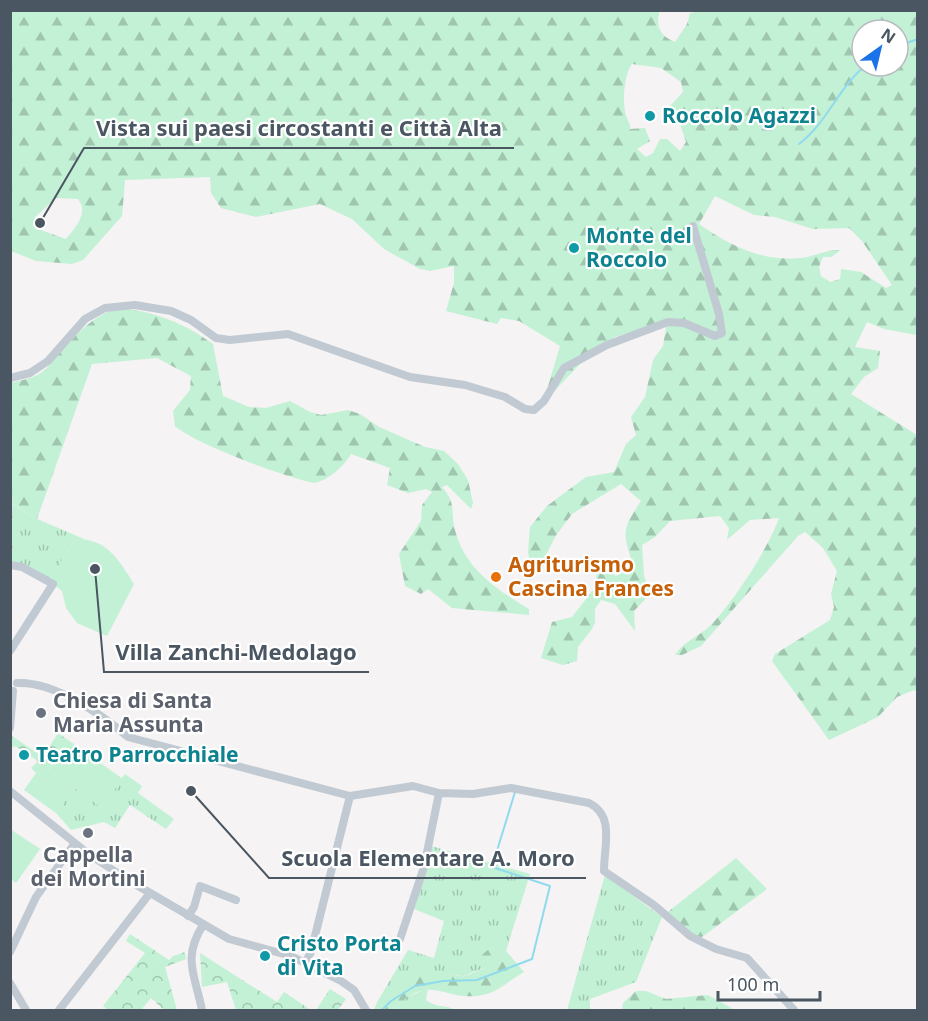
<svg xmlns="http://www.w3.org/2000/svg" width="928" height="1021" viewBox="0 0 928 1021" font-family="'Noto Sans',sans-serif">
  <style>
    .grass { fill: url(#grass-tufts) }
    .forest { fill: url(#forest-firs); fill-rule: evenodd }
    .park { fill: url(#park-crowns) }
    .garden { fill: #c3f1d5 }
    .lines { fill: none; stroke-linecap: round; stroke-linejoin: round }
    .stream { stroke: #90daee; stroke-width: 2 }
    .minor { stroke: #c1cad2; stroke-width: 8 }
    .culture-dot { fill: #0f9aa8; stroke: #fff; stroke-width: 2 }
    .food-dot { fill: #e8710a; stroke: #fff; stroke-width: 2 }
    .worship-dot { fill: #6b7280; stroke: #fff; stroke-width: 2 }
    .labels { text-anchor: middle; stroke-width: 4.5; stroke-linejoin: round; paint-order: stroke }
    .culture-label { font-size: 21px; font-weight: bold; fill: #0d838f; stroke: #fff; text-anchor: start }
    .food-label { font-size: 21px; font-weight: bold; fill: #c56008; stroke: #fff; text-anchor: start }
    .worship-label { font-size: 21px; font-weight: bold; fill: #5b616d; stroke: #fff; text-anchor: start }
    .leader { fill: none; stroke: #4a5661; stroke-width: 2 }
    .callout-dot { fill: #4a5661; stroke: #fff; stroke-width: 2 }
    .callout-label { font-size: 22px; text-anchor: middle; font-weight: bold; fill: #4a5661; stroke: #fff; stroke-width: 4.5; stroke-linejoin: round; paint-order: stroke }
  </style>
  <defs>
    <pattern id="grass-tufts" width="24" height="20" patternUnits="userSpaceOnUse" patternTransform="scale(1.5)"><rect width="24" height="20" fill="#c3f1d5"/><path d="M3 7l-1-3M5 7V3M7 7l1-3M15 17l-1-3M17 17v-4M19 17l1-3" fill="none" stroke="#a0c6b0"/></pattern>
    <pattern id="forest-firs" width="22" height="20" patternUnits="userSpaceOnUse" patternTransform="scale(1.5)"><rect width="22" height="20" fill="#c3f1d5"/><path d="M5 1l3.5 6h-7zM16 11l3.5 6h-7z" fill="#a0c6b0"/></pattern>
    <pattern id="park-crowns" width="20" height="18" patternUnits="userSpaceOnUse" patternTransform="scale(1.5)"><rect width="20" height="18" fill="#c3f1d5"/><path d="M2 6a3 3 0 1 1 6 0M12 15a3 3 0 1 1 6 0" fill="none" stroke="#a0c6b0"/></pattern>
  </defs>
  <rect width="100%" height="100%" fill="#f5f3f3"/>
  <path class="grass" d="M10,503L37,519L84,539H75L51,578L53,584L11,565Z
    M48,769L101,807L125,774L142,786L138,793L174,819L166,829L130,805L115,828L104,822L71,830L56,813L68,797L36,773Z
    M431,846L530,874L506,951L489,948L487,967L463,976L444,974L395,985L376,1004L408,950L434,958L444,921L414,909Z
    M605,875L662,917L636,982L590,999V1010H567Z
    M428,988L426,1000C438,1009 445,1004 455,1010H392L405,998Z"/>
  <path class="forest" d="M660,10C655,26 660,36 675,42L687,24L690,13L700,11H917V335L884,329L867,322L855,347L880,351L878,368L864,377L851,394L917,435V692L914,690L897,697L878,717L829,740L772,661L775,654L830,620L834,607L831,594L837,571L823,548L805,532L798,536L701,646L682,655H675C684,641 698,637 710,626C734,601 768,549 779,518L750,520L727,540L729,528L720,516L670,521L655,537L642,545L644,576L650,594L634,611L635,631L615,604L601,600L595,609V622L592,629L578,647L577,661L563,665L541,658L552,622L572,617L593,590L597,574L605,569L616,576L633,564C622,532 622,529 641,501L621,484L572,514L555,537L540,567H532L528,553L530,527L547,506L586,477L614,472L626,444L636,435L631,417L645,397L653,360L663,346L667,322L615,337L578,366L548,398L546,393L560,346L519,321L501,318L497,324L446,311L454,283V266L430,271L420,269L384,249L352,219L320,204L256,217L221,208L211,193L210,177L125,180L122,216L83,260L72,264L36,261L11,251V11ZM862,30H898V66H862ZM632,64L661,68L681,82L683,92L670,106L661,109L665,116L680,124L686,142L680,151L667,139H660L653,153L646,157L637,149L650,141L645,128L630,129C631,123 628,122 626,116C622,103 624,74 632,64ZM715,196L754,215L775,217L813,229L849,228L862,241L892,285L886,288L861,272L841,269L840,279L830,282L821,276L819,267L823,257H831L841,250C826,249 815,257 800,258C762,262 729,245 699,224ZM56,198L78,199C89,213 76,227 66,239L38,229L35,217Z
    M117,308C154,311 182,322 213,344L223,396L249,407L266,408L290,401L310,412L321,415L348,410L360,414L379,427L425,447L444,451L458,464L468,480L473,503L471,509L447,485L442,487C457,504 450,510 455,530C465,569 496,589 529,609V615L452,608L428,589L421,594L405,586L399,554L421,521L422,505L432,492L426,489L408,493L387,485L390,468L351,454C344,466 329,480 314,483C285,477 197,445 175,426L173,411L190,390L191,376L157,358L92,364L37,519L11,503L10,383C21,380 38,378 46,369C69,344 84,320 117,308Z
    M736,858L767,889L702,937L690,936L664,915Z
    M490,948L506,951L524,972C509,980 499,992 483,995C441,1003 433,970 392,1010H374C383,983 419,972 445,974C452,974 458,977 464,976C472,974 479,970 487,967L482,955Z
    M636,991H646L666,999L708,995L735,1010H622L623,1003Z"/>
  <path class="park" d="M58,733L68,740L48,769L36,773L31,768L38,761L15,746L11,748L12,736L43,757Z
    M130,934L169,960L173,956L185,952L186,959L165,967L177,1010H164L151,998L141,1010H108L103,1006L145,953L126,941Z
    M200,953L277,1002L284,992L311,1010H236L227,982L202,987Z
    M330,989L346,999L338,1010H316Z"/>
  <path class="garden" d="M75,539C107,538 119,560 134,584L107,636L77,623L66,608L62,591L53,584L51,578Z
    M68,740L123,779L101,807L48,769Z
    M36,773L68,797L56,813L24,790Z
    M10,829L40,849L16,883L11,879Z"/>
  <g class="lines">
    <path class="stream" d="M898,46L918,39
      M799,144C827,123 838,88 865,66
      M382,1010L391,1001L415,986L443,981L477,980L532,959L550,886L492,867L515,792"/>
    <path class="minor" d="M10,378L30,373L48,361L85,319L105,308L135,305L171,311L191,320L216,338L230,340L288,334L410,377L465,385L505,397L525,409L534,410L544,401L564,368L607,345L668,322L684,323L715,336L722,333L719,314L693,226
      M10,565L22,567L53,584L10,651
      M17,683C54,681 101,714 128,737L350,796L413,786L439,793L473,794L511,788L589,803C615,816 604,845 604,871L654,905L690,936L716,949L747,958L794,1010
      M10,728L13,691
      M10,791L90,855L128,880L229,939L291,956L341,981L354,990L366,1010
      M188,916L194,907L200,886L236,900
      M400,939L424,867L439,793
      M10,952L36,897L75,843
      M305,963L311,952L350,796
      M10,983L26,1010
      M59,1010L150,893
      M202,1010C195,975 182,958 203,925"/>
  </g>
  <g class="culture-dot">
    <circle cx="650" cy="116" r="6"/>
    <circle cx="574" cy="248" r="6"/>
    <circle cx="24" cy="755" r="6"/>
    <circle cx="265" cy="956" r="6"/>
  </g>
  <circle class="food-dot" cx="496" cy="577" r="6"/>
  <g class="worship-dot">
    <circle cx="41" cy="713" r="6"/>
    <circle cx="88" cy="833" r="6"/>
  </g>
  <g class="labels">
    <g class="culture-label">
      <text x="662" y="123">Roccolo Agazzi</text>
      <text x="586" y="243">Monte del<tspan x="586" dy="24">Roccolo</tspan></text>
      <text x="36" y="762">Teatro Parrocchiale</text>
      <text x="277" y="951">Cristo Porta<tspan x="277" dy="24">di Vita</tspan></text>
    </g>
    <g class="food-label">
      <text x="508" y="572">Agriturismo<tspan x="508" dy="24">Cascina Frances</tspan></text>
    </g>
    <g class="worship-label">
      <text x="53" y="708">Chiesa di Santa<tspan x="53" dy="24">Maria Assunta</tspan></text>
      <text x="88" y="862" text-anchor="middle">Cappella<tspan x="88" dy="24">dei Mortini</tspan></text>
    </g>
  </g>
  <path class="leader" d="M40 223L84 148H514M95 569L104 672H369M191 791L269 878H586"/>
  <g class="callout-dot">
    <circle cx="40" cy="223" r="6"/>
    <circle cx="95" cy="569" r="6"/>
    <circle cx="191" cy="791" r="6"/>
  </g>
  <g class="callout-label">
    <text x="299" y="136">Vista sui paesi circostanti e Città Alta</text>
    <text x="236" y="660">Villa Zanchi-Medolago</text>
    <text x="428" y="866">Scuola Elementare A. Moro</text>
  </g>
  <rect width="928" height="1021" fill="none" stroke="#4a5661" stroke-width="24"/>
  <g transform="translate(880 48) rotate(34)"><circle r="28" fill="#ffffff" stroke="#b7bbc0" stroke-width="1.5"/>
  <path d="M0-4.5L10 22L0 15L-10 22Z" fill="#1a73e8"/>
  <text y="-9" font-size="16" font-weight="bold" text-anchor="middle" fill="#4a5661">N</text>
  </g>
  <path d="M718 991v9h102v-9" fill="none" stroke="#4a5661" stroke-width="3"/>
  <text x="727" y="991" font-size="18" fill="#4a5661" stroke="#ffffff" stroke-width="4.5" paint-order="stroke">100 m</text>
</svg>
